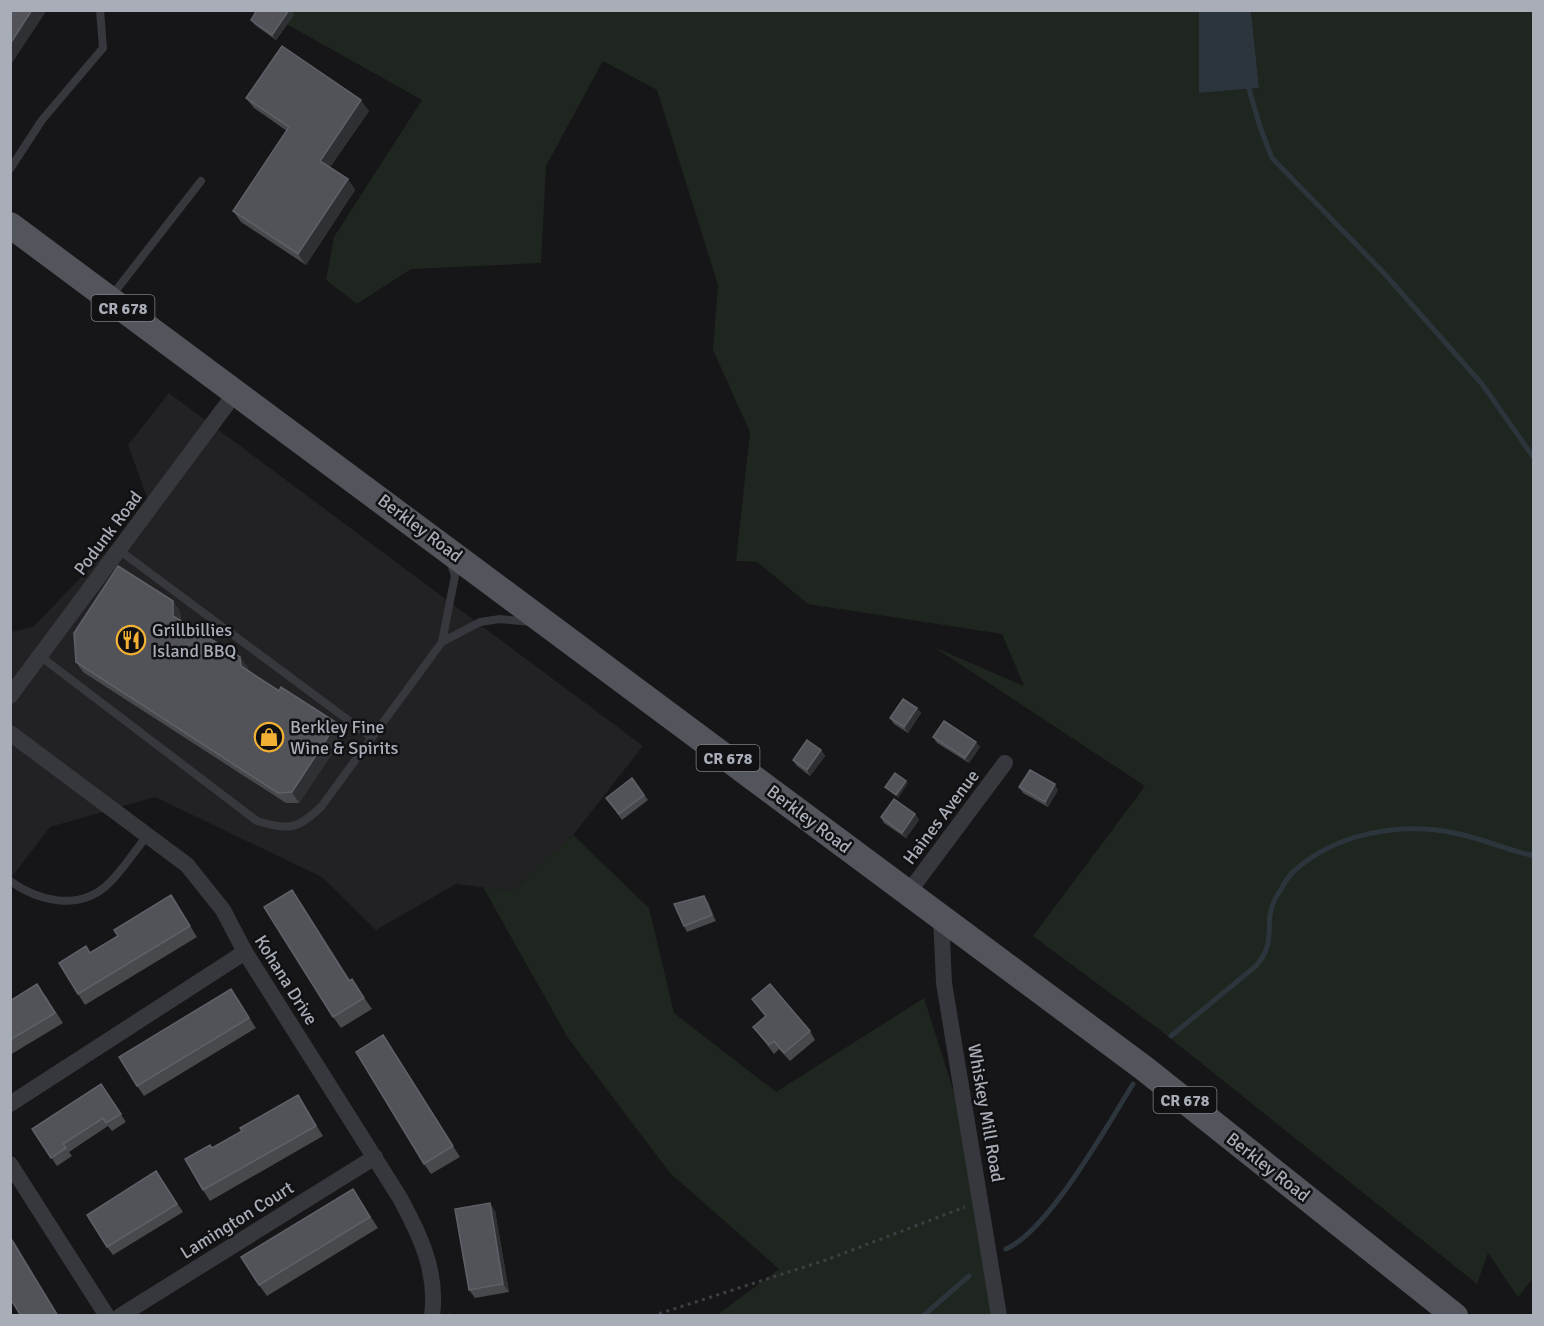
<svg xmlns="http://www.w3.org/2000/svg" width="1544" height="1326" viewBox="0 0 1544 1326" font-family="Signika,sans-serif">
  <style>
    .built { fill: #222225 }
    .green { fill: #1e261f }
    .water { fill: #2c353c }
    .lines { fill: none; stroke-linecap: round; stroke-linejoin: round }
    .stream { stroke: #2c353c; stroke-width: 5 }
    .path { stroke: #3d3f44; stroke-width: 3; stroke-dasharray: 3 4.5; stroke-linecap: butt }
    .lane { stroke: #37383d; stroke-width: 8 }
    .street { stroke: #37383d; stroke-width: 16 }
    .primary { stroke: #53555c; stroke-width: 26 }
    .wall { fill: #47494d }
    .shaded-wall { fill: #2f3033 }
    .building { fill: #525359; stroke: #5f6168; stroke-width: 1.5 }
    .labels { text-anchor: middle; stroke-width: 5; stroke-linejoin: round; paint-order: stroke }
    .shield { fill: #111113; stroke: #7b7e86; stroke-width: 1.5 }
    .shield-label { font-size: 16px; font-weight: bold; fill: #a8adb8 }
    .street-label { font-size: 18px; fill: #a8adb8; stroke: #111113 }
    .poi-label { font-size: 18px; fill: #a8adb8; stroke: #111113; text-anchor: start }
  </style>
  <rect width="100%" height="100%" fill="#161618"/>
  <path class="built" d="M169,393L643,746L573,835L512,891L456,884L376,930L322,877L155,797L50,827L11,878V632L33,627L150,506L128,445Z"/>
  <path class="green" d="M263,11H1199V93L1259,88L1251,11H1533L1534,1277L1518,1297L1488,1253L1477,1284L1160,1030L1033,936L1145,786L934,647L1024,686L1002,634L808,604L757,562L736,561L750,432L713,350L718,285L657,90L603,61L546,166L541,263L411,269L357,304L326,280L334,237L422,100Z
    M573,835L649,908L674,1013L776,1092L924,998L977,1165L992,1315H717L779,1269L670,1173L568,1038L483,887L512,891Z"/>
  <path class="water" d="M1199,11H1251L1259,88L1199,93Z"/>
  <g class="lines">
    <path class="stream" d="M1247,82L1260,127L1272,158L1383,272L1482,384L1534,458
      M1171,1036L1256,966C1280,938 1260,922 1278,894C1283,887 1287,877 1294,871C1336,833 1400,822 1454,833C1481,838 1507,850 1534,856
      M1006,1249C1049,1230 1107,1126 1133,1084
      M923,1316L969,1276"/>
    <path class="path" d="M449,1315L460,1316
      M652,1316L826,1260L965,1207"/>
    <path class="lane" d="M10,169L42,120L103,48L100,10
      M110,298L201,181
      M119,550L371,737
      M442,642L455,576L450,561
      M40,656L257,821C290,830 296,830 321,807L442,642L480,622L500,619L530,622
      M10,881C38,901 77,911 106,886C122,872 134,851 148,835"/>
    <path class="street" d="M10,696L236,392
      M10,733L187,865L223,910L245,952L400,1198C420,1235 438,1272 432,1316
      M908,893L1005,763
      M941,917L944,983L999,1316
      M10,1104L245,952
      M10,1164L107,1316
      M120,1316L375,1157"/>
    <path class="primary" d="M10,225L1145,1069L1455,1316"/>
  </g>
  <path class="wall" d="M257,10H291L294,15L276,40L255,25L251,20Z
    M246,98L369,111L330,167L348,179L355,190L306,265L241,222L233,211L287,131L254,108Z
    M173,601L180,612L181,621L248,667V671L345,734L299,803H286L83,672L76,662Z
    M917,708L921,713L908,733L894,724L890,718Z
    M933,737L976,742L980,747L969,763L937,743Z
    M821,750L825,756L810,776L796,765L793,760Z
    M632,778L648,800L622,820L606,798Z
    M1019,787L1058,790L1048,807L1023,793Z
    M915,814L919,820L906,838L884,823L881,817Z
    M171,895L197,937L85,1005L78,994L90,952L118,936Z
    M704,896L708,902L716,921L687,932L684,926Z
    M299,900L350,980L359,990L372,1009L341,1028L333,1017Z
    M231,989L256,1028L144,1096L137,1086Z
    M45,995L63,1023L10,1055V1001Z
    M752,999L810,1031L815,1040L790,1061L779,1049L774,1054L753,1027L765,1016Z
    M383,1035L460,1157L431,1174L424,1164Z
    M101,1084L126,1122L112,1131L108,1126L69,1152L72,1156L57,1166L32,1129Z
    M305,1106L323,1136L210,1201L203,1190L213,1148L242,1131Z
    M156,1171L183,1212L113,1255L107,1247Z
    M353,1189L378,1228L267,1296L259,1285Z
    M495,1211L509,1292L475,1298L469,1290Z"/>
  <path class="shaded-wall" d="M32,10H47L10,66V44Z
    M289,10H291L294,15L276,40L272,35Z
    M361,100L369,111L327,171L320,161Z
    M348,179L355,190L306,265L298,254Z
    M173,601L180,612L181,627L173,616Z
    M240,657L248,667L249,677L241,666Z
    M917,708L921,713L908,733L904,727Z
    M337,723L345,734L299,803L292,792Z
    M976,742L980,747L969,763L965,758Z
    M821,750L825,756L810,776L807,770Z
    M906,781L908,783L898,798L896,795Z
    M1055,784L1058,790L1048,807L1045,802Z
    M915,814L919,820L906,838L902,833Z
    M292,890L299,900L356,991L349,981Z
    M704,896L708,902L716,921L712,915Z
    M231,989L239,1000L256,1028L249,1018Z
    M298,1095L305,1106L323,1136L316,1126Z
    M490,1203L495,1211L509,1292L503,1284Z
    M10,1237L15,1243L58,1316Z"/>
  <path class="building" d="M10,10H32L10,44Z
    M257,10H289L272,35L251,20Z
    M282,46L361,100L320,161L348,179L298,254L233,211L289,127L246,98Z
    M118,566L173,601V616L240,657L241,666L279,691L281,687L337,723L292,792L278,793L76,662L74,633Z
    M903,699L917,708L904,727L890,718Z
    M944,721L976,742L965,758L933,737Z
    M807,740L821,750L807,770L793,760Z
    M1030,770L1055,784L1045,802L1019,787Z
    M895,773L906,781L896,795L885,787Z
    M632,778L644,795L619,814L606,798Z
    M894,799L915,814L902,833L881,817Z
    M292,890L349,981L352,979L364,998L333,1017L264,907Z
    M171,895L190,926L78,994L59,963L86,946L90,953L118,936L114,930Z
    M704,896L712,915L684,926L674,904Z
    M37,984L55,1013L10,1040V1001Z
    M770,984L810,1031L784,1053L774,1041L769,1045L753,1027L766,1016L752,999Z
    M231,989L249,1018L137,1086L119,1057Z
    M383,1035L453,1146L424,1164L356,1052Z
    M101,1084L121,1114L106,1123L103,1118L63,1144L66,1148L51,1158L32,1129Z
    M298,1095L316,1126L203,1190L185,1159L210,1145L212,1148L242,1131L240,1128Z
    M156,1171L177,1204L107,1247L87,1215Z
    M353,1189L370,1217L259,1285L241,1257Z
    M490,1203L503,1284L469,1290L455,1209Z
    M10,1237L58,1316H21L10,1298Z"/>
  <defs>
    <g id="restaurant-ring" transform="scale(1.5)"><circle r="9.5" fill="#111113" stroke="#f2b134" stroke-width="1.5"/><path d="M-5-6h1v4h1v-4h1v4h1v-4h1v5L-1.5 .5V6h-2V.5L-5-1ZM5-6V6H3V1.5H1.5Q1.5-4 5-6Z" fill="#f2b134"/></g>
    <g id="shop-ring" transform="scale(1.5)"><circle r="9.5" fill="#111113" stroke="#f2b134" stroke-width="1.5"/><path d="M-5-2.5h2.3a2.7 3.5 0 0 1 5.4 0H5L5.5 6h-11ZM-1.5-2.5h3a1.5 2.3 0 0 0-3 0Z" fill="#f2b134"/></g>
  </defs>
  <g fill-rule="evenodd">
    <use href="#restaurant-ring" x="131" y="640"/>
    <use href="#shop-ring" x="269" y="737"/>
  </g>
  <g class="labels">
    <g class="shield">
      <rect x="91.5" y="295" width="63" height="26" rx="4.5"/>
      <rect x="696.5" y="745" width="63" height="26" rx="4.5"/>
      <rect x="1153.5" y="1087" width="63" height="26" rx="4.5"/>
    </g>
    <g class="shield-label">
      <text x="123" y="314">CR 678</text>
      <text x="728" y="764">CR 678</text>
      <text x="1185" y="1106">CR 678</text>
    </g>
    <g class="street-label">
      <text transform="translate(420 528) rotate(37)" y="6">Berkley Road</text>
      <text transform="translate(108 533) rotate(-53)" y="6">Podunk Road</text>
      <text transform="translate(941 817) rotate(-53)" y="6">Haines Avenue</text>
      <text transform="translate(809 819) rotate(37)" y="6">Berkley Road</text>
      <text transform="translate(286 980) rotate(58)" y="6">Kohana Drive</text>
      <text transform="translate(986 1113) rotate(80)" y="6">Whiskey Mill Road</text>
      <text transform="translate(1268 1167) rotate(38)" y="6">Berkley Road</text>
      <text transform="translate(237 1220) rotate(-32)" y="6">Lamington Court</text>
    </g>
    <g class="poi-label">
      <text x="152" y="636">Grillbillies<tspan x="152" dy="21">Island BBQ</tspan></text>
      <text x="290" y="733">Berkley Fine<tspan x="290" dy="21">Wine &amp; Spirits</tspan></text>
    </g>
  </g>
  <rect width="1544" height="1326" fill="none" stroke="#a8adb8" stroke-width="24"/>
</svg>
